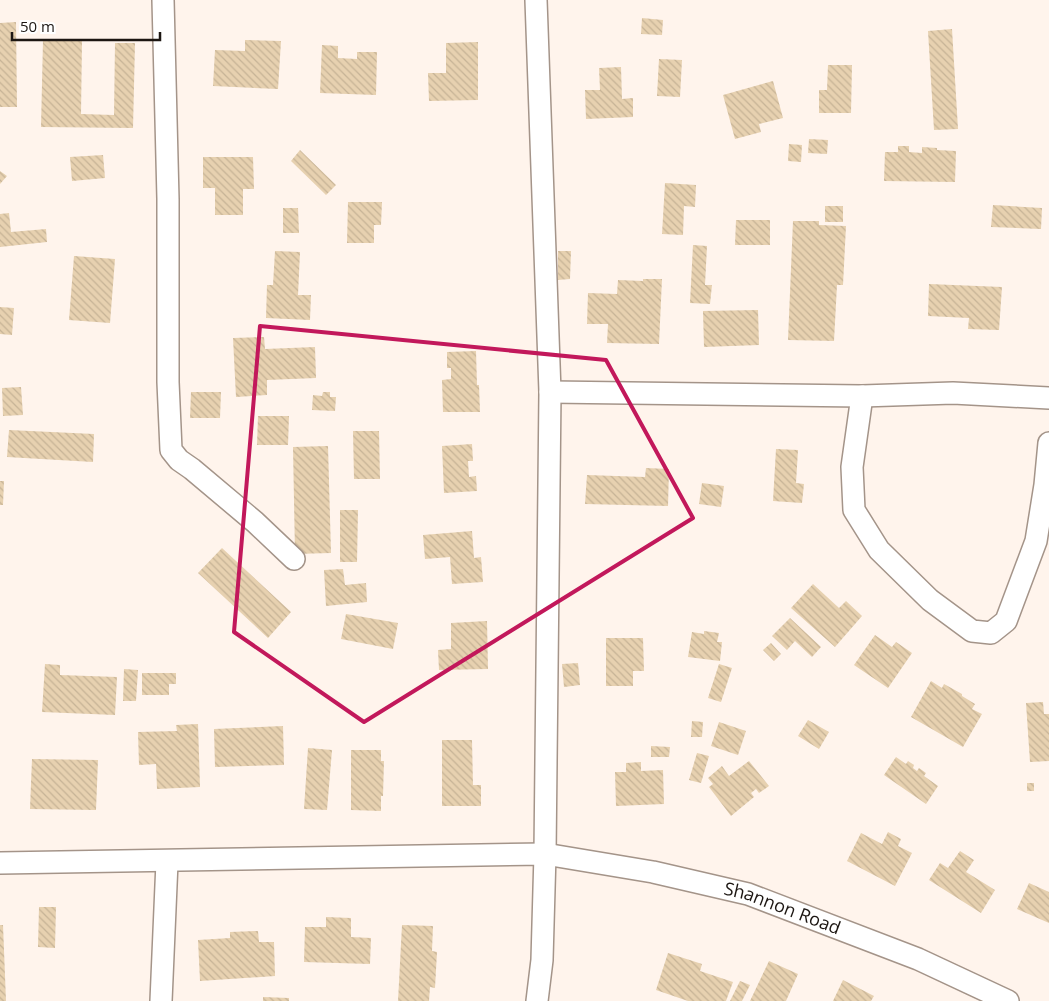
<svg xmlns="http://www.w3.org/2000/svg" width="1049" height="1001" viewBox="0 0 1049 1001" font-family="'Open Sans',sans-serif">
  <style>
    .building { fill: url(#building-back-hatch) }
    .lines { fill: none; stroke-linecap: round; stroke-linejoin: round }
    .minor-casing { stroke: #a49489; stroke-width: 24 }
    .minor { stroke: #fff; stroke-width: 21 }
    .marked { fill: none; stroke: #c2185b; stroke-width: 4; stroke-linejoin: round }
    .labels { text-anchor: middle; stroke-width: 4; stroke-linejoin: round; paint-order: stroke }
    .street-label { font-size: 18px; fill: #1c1612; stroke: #fff }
  </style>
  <defs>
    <pattern id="building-back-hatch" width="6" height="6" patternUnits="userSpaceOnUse" patternTransform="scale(1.25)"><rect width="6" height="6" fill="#e7d1b0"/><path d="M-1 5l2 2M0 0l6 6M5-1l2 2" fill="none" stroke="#c6b396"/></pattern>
  </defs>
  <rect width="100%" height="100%" fill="#fff4ec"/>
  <path class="building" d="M642,18L663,20L662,35L641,34Z
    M16,22L17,107H0V23Z
    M952,29L958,129L934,130L928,31Z
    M43,40L82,41L81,114L114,115L115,43H135L133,128L41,127Z
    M245,40L281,41L278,89L213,86L215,50L245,51Z
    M478,42V100L429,101L428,73H446V43Z
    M322,45L338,46V58L357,59V52H377L376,95L320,93Z
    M659,59L682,60L680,97L657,96Z
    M828,65H852L851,113H819V90H827Z
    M621,67L622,99L633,98V117L586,119L585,90H600L599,68Z
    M773,81L783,118L759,124L761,132L735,139L723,95Z
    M809,139L828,140L827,154L808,153Z
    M789,144L802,145L801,162L788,161Z
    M898,146H909V152L922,153V147L937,148V150L956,151L955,182L884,181L885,152H898Z
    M300,150L336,185L326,195L291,161Z
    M103,155L105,178L72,181L70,157Z
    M203,157H253L254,189H243V215H215V188H203Z
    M0,171L7,176L0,184Z
    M665,183L696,185L695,207L684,206L683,235L662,234Z
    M348,202H382L381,225H374V243H347Z
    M993,205L1042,208L1041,229L991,227Z
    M825,206H843V222H825Z
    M283,208H298L299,233H283Z
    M9,213L11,232L46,229L47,242L0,247V214Z
    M736,220H770V245H735Z
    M793,221H819V225L846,226L843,285H837L834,341L788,340Z
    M693,245L707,246L705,285H712L710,304L690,303Z
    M275,251L300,252L298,295H311L310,320L266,318L267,285H273Z
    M558,251H571L570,279L558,280Z
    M74,256L115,259L110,323L69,320Z
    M643,279H662L659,344L607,343L608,324H587L588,293L617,294L618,280L643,281Z
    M929,284L1002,287L999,330L968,329L969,318L928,316Z
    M0,307L14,308L12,335L0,334Z
    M758,310L759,345L704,347L703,311Z
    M264,337L265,349L315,347L316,378L267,380V395L236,397L233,338Z
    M476,351L477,385H479L480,412H443L442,380L451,379V368H447V352Z
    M21,387L23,415L3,416L2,388Z
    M191,392H221L220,418H190Z
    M323,392H330V397H336L335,411L312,410L313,395L322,396Z
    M258,416H289L288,445H257Z
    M9,430L94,434L93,462L7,457Z
    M353,431H379L380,479H354Z
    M472,444L473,461H468L469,477L476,476L477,491L444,493L442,446Z
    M328,446L331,553L295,554L293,447Z
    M776,449L798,450L796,483L804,484L802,503L773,501Z
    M646,468L669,469L668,506L585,504L587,475L645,477Z
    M0,481H4L3,505H0Z
    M702,483L724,486L721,507L699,504Z
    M340,510H358L357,562H340Z
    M472,531L474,558L481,557L483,582L452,584L450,557L425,559L423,535Z
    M222,548L291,612L268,638L198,573Z
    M343,569L345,585L366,583L367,602L326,606L324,570Z
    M813,584L839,608L846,601L862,616L835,647L791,608Z
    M346,614L398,623L393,649L341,639Z
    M790,618L821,647L812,657L795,641L787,650L772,636Z
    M487,621L488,669L439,670L438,650L451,649V623Z
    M704,631L719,633L717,642H722L720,661L688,657L692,632L704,634Z
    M875,635L892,647L896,642L912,653L888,688L854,665Z
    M606,638H643L644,671H633V686H606Z
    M771,643L781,654L774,661L763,650Z
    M578,663L580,685L564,687L562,664Z
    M45,664L60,665V675L117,677L115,715L42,712Z
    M719,664L732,668L721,702L708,698Z
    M124,669L138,670L136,701H123Z
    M142,673H176V684H169V695H142Z
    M931,681L942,688L944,684L962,694V696L975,704L972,709L982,714L963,747L911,717Z
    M1043,702L1044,714H1049V761L1030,762L1026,703Z
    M808,720L829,732L819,749L798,736Z
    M692,721L703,722L702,737H691Z
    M719,722L746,731L738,755L711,746Z
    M198,724L200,787L157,789L156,764L139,765L138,732L177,731L176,725Z
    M283,726L284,765L215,767L214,729Z
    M442,740H472L473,785H481V806H442Z
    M651,746L670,747L669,757H651Z
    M308,748L332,750L327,810L304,809Z
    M351,750H381V761H384L383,796H381V811L351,810Z
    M697,753L709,756L701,783L689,780Z
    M896,757L906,764L908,761L914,765L913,768L917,771L919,768L926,773L924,776L938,786L926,804L884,775Z
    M32,759L98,760L96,810L30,809Z
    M749,761L769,786L759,793L756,789L751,793L754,797L731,816L709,787L713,784L708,778L722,766L729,776Z
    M641,762V771L663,770L664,804L616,806L615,772H626V763Z
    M1027,783H1034V791H1027Z
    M888,832L901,839L898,846L912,853L895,886L847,861L861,833L882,844Z
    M960,851L974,860L966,872L995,890L981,913L929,880L940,863L948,868Z
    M1029,883L1049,892V923L1017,909Z
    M39,907H56L55,948L38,947Z
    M326,917L351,918V937L371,938L370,964L304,962L305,927H326Z
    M0,925H3L6,1001H0Z
    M402,925L433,926L432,951L437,952L435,988L430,987L429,1001H398Z
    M258,931L259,942H274L275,976L200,981L198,940L230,938V932Z
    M668,953L702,964L700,971L733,982L726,1001H688L656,990Z
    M769,961L798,974L786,1001H750Z
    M843,980L874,996L871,1001H833Z
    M740,981L750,985L742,1001H730Z
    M263,997L289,998V1001H263Z"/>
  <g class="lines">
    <g class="minor-casing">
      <g id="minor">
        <path d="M163,0L168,199V382L171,450L179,460L192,469L255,522L294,559"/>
        <path d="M536,0L550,392L545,854L542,960L537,1001"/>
        <path d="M550,392L862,396L953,393L1049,398"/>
        <path d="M862,396L852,467L854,510L879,550L930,600L972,631L991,633L1006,621L1036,541L1045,485L1049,443"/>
        <path id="s1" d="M0,863L545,854L653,872L748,894L918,959L1008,1001"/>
        <path d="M161,1001L167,862"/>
      </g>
    </g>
    <use href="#minor" class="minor"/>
  </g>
  <path class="marked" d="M260,326L606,360L693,518L364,722L234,632Z"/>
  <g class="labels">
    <g class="street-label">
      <text dy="6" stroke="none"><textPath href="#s1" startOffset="789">Shannon Road</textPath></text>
    </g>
  </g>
  <path d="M12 32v8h148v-8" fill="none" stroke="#1c1612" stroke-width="2.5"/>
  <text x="20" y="32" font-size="15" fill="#1c1612" stroke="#ffffff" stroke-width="4" paint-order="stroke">50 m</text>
</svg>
